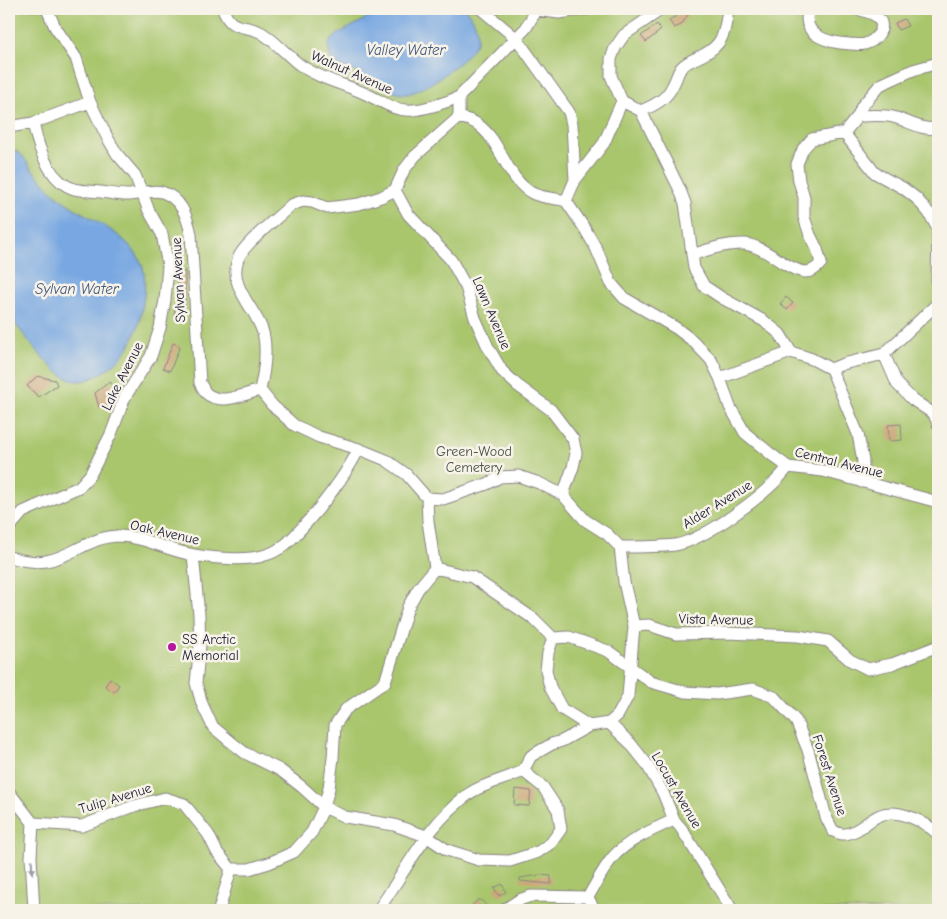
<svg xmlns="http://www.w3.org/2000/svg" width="947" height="919" viewBox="0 0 947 919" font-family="'Comic Neue',sans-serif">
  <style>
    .green { fill: #a9c66d; stroke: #667454 }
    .water { fill: #78a7e1; stroke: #4d648e }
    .building { fill: #cba779 }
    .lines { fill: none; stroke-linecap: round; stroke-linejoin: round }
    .minor-casing { stroke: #8a8384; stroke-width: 13 }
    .minor { stroke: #fff; stroke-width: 11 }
    .oneway { fill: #9c9ca7 }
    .poi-dot { fill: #b5179e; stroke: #f7f3e8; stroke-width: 2 }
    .labels { text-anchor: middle; stroke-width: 5; stroke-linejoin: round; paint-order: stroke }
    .street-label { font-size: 14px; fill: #22223b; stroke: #f7f3e8 }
    .park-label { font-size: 14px; fill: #4a534a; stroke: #f7f3e8 }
    .poi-label { font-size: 14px; fill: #22223b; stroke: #f7f3e8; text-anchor: start }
    .water-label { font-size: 15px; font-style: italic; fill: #44577d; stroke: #f7f3e8 }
  </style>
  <rect width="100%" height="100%" fill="#f7f3e8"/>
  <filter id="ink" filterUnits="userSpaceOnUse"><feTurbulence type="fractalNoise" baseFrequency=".02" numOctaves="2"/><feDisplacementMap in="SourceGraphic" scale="10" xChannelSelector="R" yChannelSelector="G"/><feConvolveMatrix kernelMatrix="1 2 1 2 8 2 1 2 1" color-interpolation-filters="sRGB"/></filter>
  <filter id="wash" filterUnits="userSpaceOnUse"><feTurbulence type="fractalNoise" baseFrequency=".0096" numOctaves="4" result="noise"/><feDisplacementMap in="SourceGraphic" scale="20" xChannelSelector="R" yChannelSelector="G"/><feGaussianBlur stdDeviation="1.12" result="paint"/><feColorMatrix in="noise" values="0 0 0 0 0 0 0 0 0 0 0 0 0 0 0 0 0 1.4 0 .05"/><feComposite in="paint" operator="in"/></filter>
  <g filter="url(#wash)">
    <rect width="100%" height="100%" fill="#f2e4cc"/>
    <path class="green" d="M9,9H938V910H9Z"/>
    <path class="water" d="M377,9H464C473,16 478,26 477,39C475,56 424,92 407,94C391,96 374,79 359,73C341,66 327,67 329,43L338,34L362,21Z
      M9,150C12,150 17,151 19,153C24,156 27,163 31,168C38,176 46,185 54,193C80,217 123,228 140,260C146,272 145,283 144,296C140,330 131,354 102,373C95,377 85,382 77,381C52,378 26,335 9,317Z"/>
    <g id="blocks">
      <path class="building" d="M681,9H686L690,12L681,25L674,28L669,20L675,17Z
        M904,19L908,26L898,30L895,23Z
        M657,24L661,30L646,42L641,36Z
        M178,271H185V303L182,317L174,316L178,292Z
        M786,297L793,303L787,310L780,304Z
        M173,343L180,346L170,371L163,368Z
        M37,376L55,380L57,385L39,397L27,386Z
        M109,382L119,393L113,401L106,406L99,407L95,393Z
        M901,424L902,440L889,441L888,425Z
        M110,678L119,685L114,692L105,686Z
        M515,789L531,791L529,806L514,805Z
        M540,875L551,876V884L520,881V878Z
        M502,884L506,892L499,896L494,888Z
        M478,900H481L487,906L483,910H467Z"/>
    </g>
  </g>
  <g filter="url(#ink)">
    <use href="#blocks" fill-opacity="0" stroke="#8a8384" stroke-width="1"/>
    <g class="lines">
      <g class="minor-casing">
        <path id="minor" d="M223,9C231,33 245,23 262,33C276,42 287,55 300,65C320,79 344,84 366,94C380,100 395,112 412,110C428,109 444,103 459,97
          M481,9L517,39L569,112L572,124L575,180L566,201L585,229L596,248L611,283L624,298L676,328L693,341L711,360L720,378L730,407L745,433L772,455L788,467L823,471L938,502
          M662,9L624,35L615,48L611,59V76L622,101L641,111L680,190L685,203L694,268L704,286L722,298L764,321L780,334L791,352L812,359L831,369L858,434L863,461L861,482
          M809,9C799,36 830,43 850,44C855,44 861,45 865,44C875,41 888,28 878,18C874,13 864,11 857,9
          M537,10L559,13L588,9
          M641,111C655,105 667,99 673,85C676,80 678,72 681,68C686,62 694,59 701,56C724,45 725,32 728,9
          M858,116C869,116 882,114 893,117C909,121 921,131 938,128
          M459,117C464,119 472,120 477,124C502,141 505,178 532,193C541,198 556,198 566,201
          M33,123L90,102
          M9,127L33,123C38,147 48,181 74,189C82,191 92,191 101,192C109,193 119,195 127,195C138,195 152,189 162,192C181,198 187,216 191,234L200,383C202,386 204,391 206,393C220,406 245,394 260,390
          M844,133L875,173L903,188L916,198L929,213L938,229L937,284L938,287
          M575,180L604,143L622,101
          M395,190L408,214L451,260L466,287L475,318L488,347L502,371L517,385L551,410L573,439L576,453L573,467L563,495
          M692,255C710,249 727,243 745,244C767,247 786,270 805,272C812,272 817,268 821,263L817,249L810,235L804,217V197L799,181L797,164L803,149L812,139L844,133L858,116L862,106L880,85L913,70L938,63
          M884,354L897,384L913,400L934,414L938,424
          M831,369L843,364L884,354L938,303
          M720,378L791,352
          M427,498L443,499L487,484L500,477L518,476L539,483L563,495L585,520L607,534L620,547L624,582L634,626L649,625L676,634L727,633L798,636L828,641L850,660L868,669L892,664L938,646
          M9,528L23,512L79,487L90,475L111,434L125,397L151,356L160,328L165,300L168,266L162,234L149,211L135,175L117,154L107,137L90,102L76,58L55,27L47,9
          M620,547C638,547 657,547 675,545C705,540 770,492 788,467
          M193,555L199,615L200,645L196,683L202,704L213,727L231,742L245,753L280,770L302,787L324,807L345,817L394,825L426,836L447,850L479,860L510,861L538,852L551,843L561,829L558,810L543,787L523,771C507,779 483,784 470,793C426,825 408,868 378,910
          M9,557C21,560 33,563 46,561C71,557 90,537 117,536C144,536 168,551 194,555C211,558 246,561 262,556C284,551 295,535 309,520C329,497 345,476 359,449
          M435,568L472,577L534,619L553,638L569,637L608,651L651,682L685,692L717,694L753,689L774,697L796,721L808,750L826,817L833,831C836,832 842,835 845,834C858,833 868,820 880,815C899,808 925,822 938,834
          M553,638L548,653L546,670L550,687L562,709L589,726L609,723L630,743L646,763L663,793L674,820L681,828L732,910
          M609,723L618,715L628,696L634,626
          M523,771L531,756L552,744L562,741L589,726
          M9,792L33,823L31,857L34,910
          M33,823L82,826L134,806L165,798L184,804L208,834L217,852L231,869
          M219,910L231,869H249L269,863L294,852L312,832L324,807L329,788L333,758L335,725L346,709L385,682L408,607L418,589L435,568L428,521L427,498L406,474L386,460L359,449L319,437L294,425L272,405L260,390C264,373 267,355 264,337C260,311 227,289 238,259C243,244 279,217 291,205L303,201L312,202L327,208L359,204L381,197L395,190L404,170L415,156L459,117V97L526,28L537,9
          M504,910L519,900L531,896L588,897
          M594,910L588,897C596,884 603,869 613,857C628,840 654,829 674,820"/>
      </g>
      <use href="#minor" class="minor"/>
    </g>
    <defs><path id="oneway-solid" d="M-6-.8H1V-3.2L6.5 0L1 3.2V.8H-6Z" transform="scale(1.25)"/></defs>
    <use class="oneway" href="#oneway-solid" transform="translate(32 867) rotate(87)"/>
  </g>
  <circle class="poi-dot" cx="172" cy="647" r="5"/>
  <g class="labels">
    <g class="street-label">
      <text transform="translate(352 72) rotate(24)" y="5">Walnut Avenue</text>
      <text transform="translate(178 280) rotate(-93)" y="5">Sylvan Avenue</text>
      <text transform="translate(492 313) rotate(67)" y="5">Lawn Avenue</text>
      <text transform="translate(122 376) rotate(-63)" y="5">Lake Avenue</text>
      <text transform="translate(839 462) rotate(14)" y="5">Central Avenue</text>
      <text transform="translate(717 504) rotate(-32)" y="5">Alder Avenue</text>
      <text transform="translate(165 532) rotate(13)" y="5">Oak Avenue</text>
      <text transform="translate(716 619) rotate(1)" y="5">Vista Avenue</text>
      <text transform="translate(830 775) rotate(72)" y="5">Forest Avenue</text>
      <text transform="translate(677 790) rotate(60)" y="5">Locust Avenue</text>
      <text transform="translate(115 798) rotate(-17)" y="5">Tulip Avenue</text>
    </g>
    <g class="park-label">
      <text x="474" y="456">Green-Wood<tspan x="474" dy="16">Cemetery</tspan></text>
    </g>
    <g class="poi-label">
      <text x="182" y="644">SS Arctic<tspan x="182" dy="16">Memorial</tspan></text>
    </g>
    <g class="water-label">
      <text x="406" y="55">Valley Water</text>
      <text x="77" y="294">Sylvan Water</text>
    </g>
  </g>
  <rect width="947" height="919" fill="none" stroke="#f7f3e8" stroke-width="30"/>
</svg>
